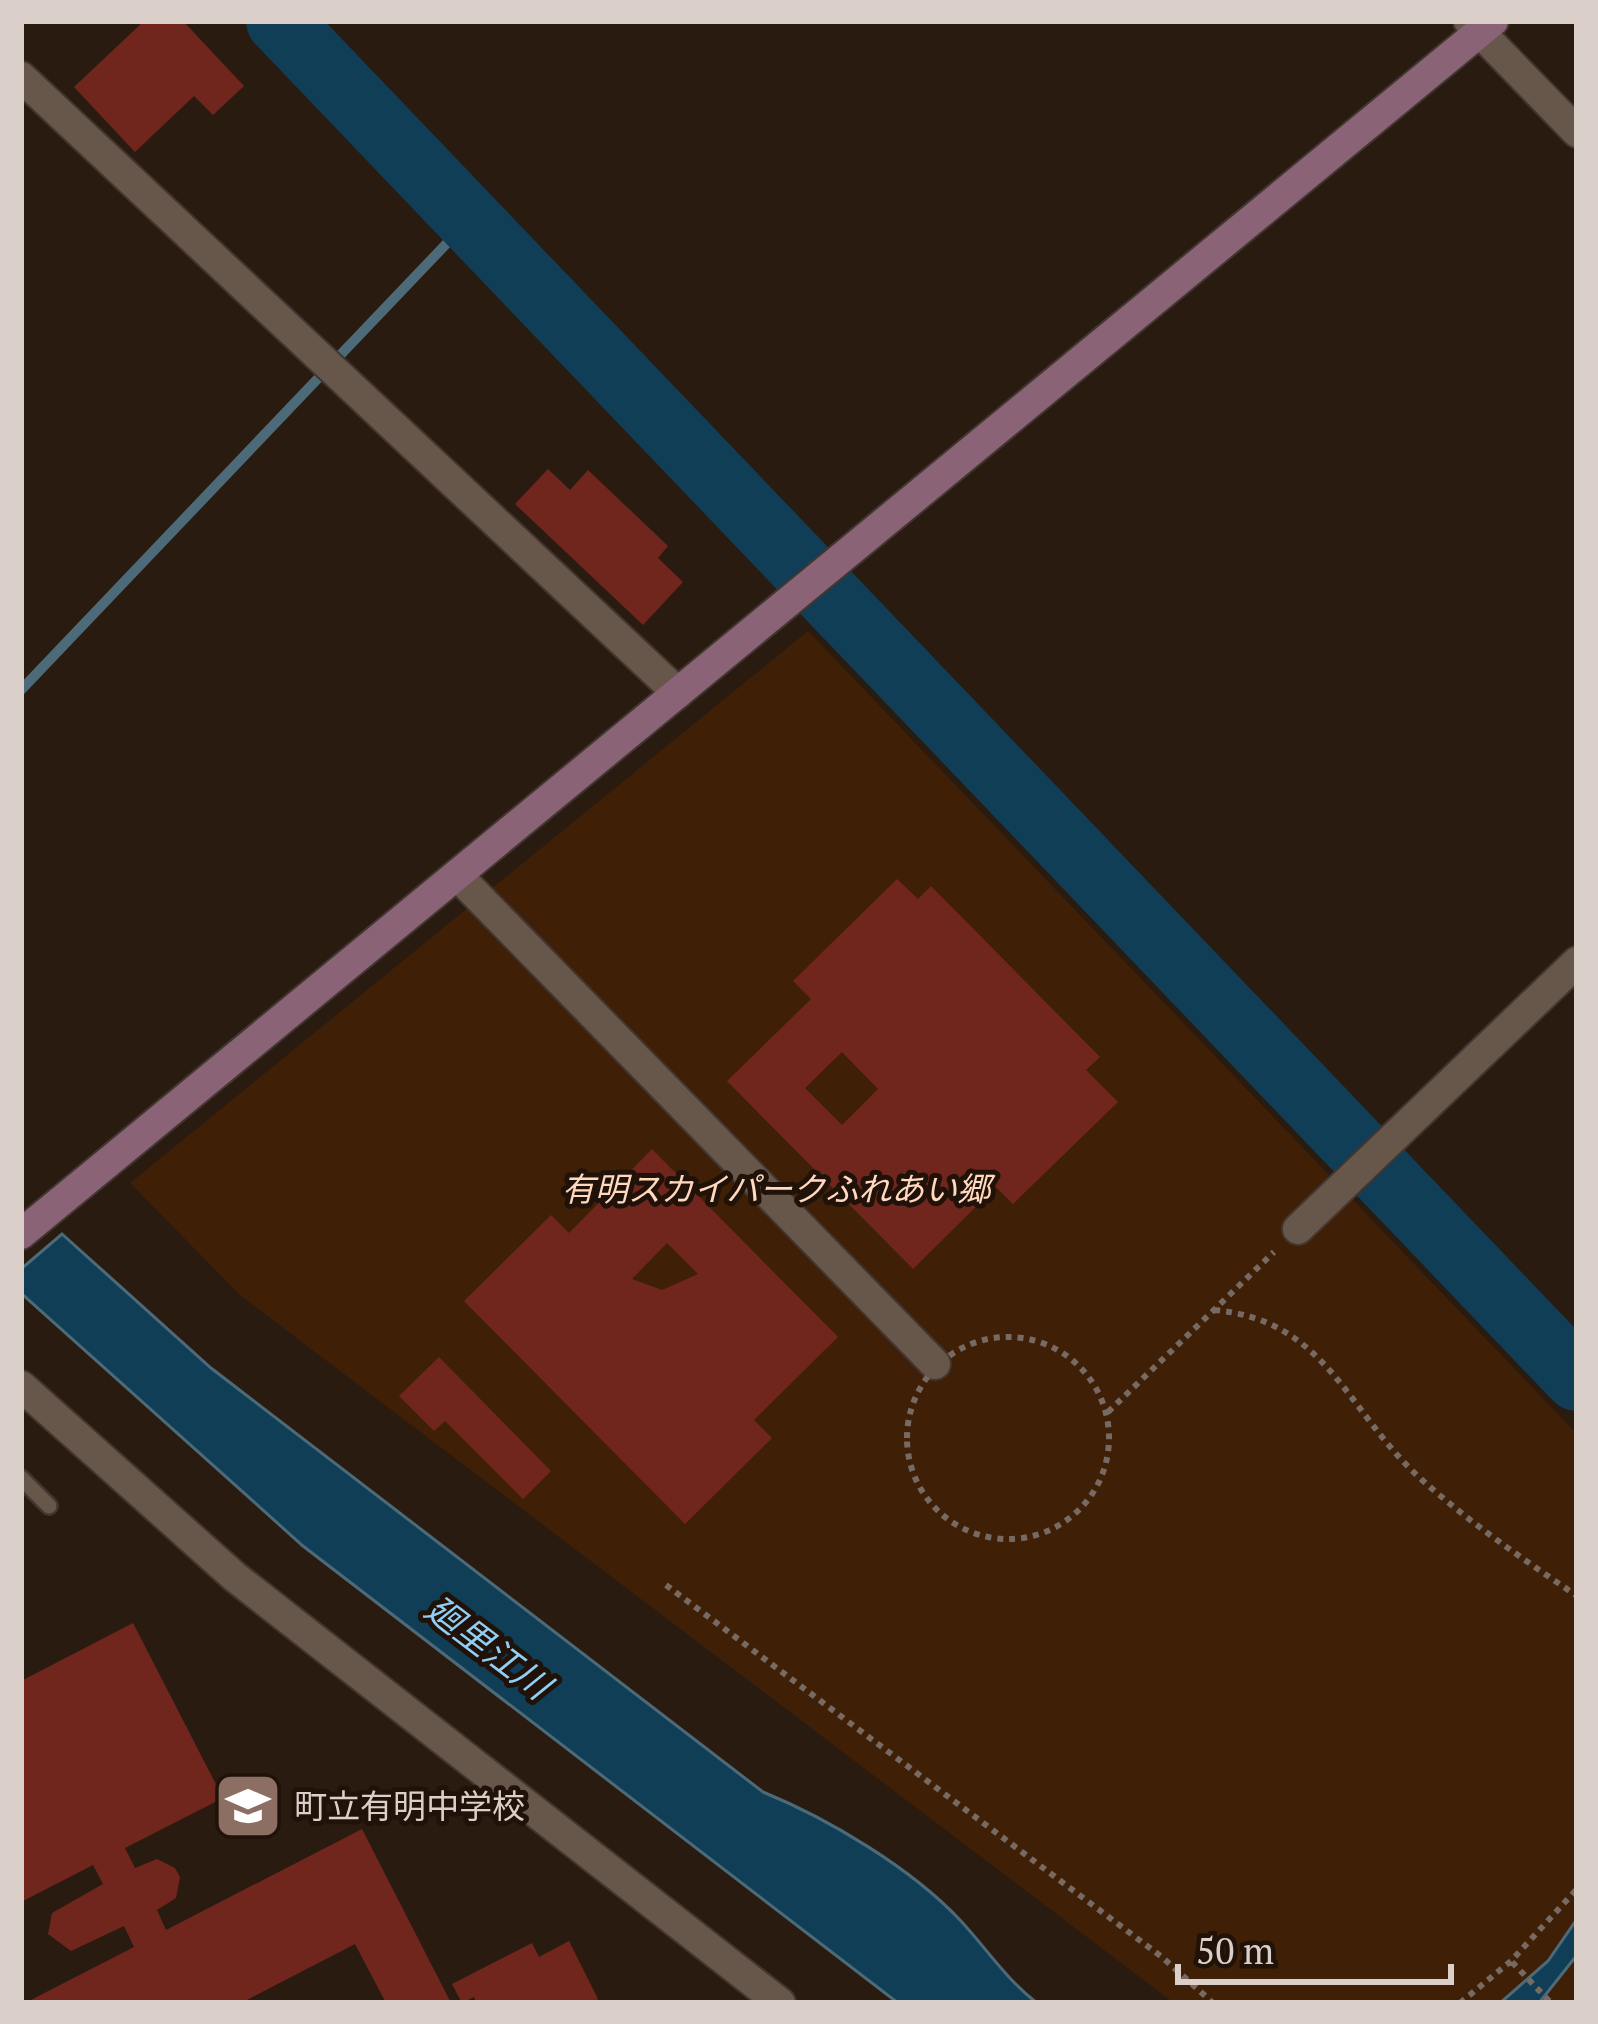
<svg xmlns="http://www.w3.org/2000/svg" width="1598" height="2024" viewBox="0 0 1598 2024" font-family="'PT Serif','Noto Sans JP',serif">
  <style>
    .green { fill: #3f1f06 }
    .water { fill: #103e56; stroke: #4d6a78; stroke-width: 3 }
    .lines { fill: none; stroke-linecap: round; stroke-linejoin: round }
    .stream { stroke: #4d6a78; stroke-width: 10 }
    .river { stroke: #103e56; stroke-width: 66 }
    .building { fill: #71261d; fill-rule: evenodd }
    .lane-casing { stroke: #423631; stroke-width: 20 }
    .street-casing { stroke: #423631; stroke-width: 34 }
    .secondary-casing { stroke: #423631; stroke-width: 34 }
    .path { stroke: #776a62; stroke-width: 6; stroke-dasharray: 6 6; stroke-linecap: butt }
    .lane { stroke: #67564a; stroke-width: 15 }
    .street { stroke: #67564a; stroke-width: 30 }
    .secondary { stroke: #8a6376; stroke-width: 30 }
    .labels { text-anchor: middle; stroke-width: 10; stroke-linejoin: round; paint-order: stroke }
    .park-label { font-size: 33px; font-style: italic; fill: #ffd8bf; stroke: #201208 }
    .poi-label { font-size: 33px; fill: #dacfc9; stroke: #201208; text-anchor: start }
    .water-label { font-size: 36px; font-style: italic; fill: #91cef4; stroke: #201208 }
  </style>
  <rect width="100%" height="100%" fill="#2a1b11"/>
  <path class="green" d="M808,631L1577,1434V2003H1174L241,1296L130,1183Z"/>
  <path class="water" d="M62,1234L211,1368L763,1792C829,1819 911,1868 960,1920C987,1949 1005,1978 1037,2003H898L303,1546L21,1293V1269Z
    M1577,1919V1955L1539,2003H1500L1548,1961Z"/>
  <g class="lines">
    <path class="stream" d="M21,690L470,219"/>
    <path class="river" d="M279,21L1577,1378"/>
  </g>
  <path class="building" d="M144,21H183L244,86L213,115L194,96L135,152L74,87Z
    M548,469L570,490L588,470L668,546L658,558L683,582L643,625L515,504Z
    M897,879L918,899L931,886L1100,1057L1086,1070L1118,1102L1013,1204L996,1187L913,1269L727,1081L811,999L793,981ZM842,1052L878,1089L842,1125L805,1088Z
    M652,1149L838,1337L754,1420L772,1438L685,1524L464,1301L551,1215L569,1233ZM667,1243L698,1274L662,1290L632,1279Z
    M439,1357L551,1471L523,1499L445,1421L434,1431L399,1396Z
    M133,1623L223,1798L125,1848L135,1868L157,1859L175,1868L180,1877L176,1898L157,1910L166,1930L362,1829L451,2003H386L355,1944L241,2003H25L134,1947L124,1926L71,1951L48,1934L52,1913L103,1884L93,1865L21,1902V1681Z
    M569,1941L598,1999L590,2003H477L474,1997L462,2003L452,1984L532,1943L539,1957Z"/>
  <g class="lines">
    <g class="lane-casing">
      <path id="lane" d="M21,1478L49,1506"/>
    </g>
    <g class="street-casing">
      <path id="street" d="M1469,21L1577,132
        M21,77L678,693
        M457,875L935,1364
        M1298,1229L1577,962
        M21,1386L235,1577L780,2003"/>
    </g>
    <g class="secondary-casing">
      <path id="secondary" d="M21,1234L1493,21"/>
    </g>
    <path class="path" d="M1214,1310C1327,1320 1346,1411 1421,1479C1470,1523 1523,1559 1577,1596
      M907 1438a101 101 0 1 1 202 0a101 101 0 1 1-202 0Z
      M1108,1412L1274,1252
      M666,1585L1162,1957L1213,2003
      M1512,1962L1551,2003
      M1460,2003L1511,1961L1577,1889"/>
    <use href="#lane" class="lane"/>
    <use href="#street" class="street"/>
    <use href="#secondary" class="secondary"/>
  </g>
  <defs>
    <g id="school-square" transform="scale(3.45)"><rect x="-9" y="-9" width="18" height="18" rx="4" fill="#8d6e63" stroke="#201208"/><path d="M0-5L7-2L0 1L-7-2ZM-4 1L0 2.5L4 1V4Q0 6-4 4Z" fill="#fff"/></g>
  </defs>
  <g fill-rule="evenodd">
    <use href="#school-square" x="248" y="1806"/>
  </g>
  <g class="labels">
    <g class="park-label">
      <text x="776" y="1201">有明スカイパークふれあい郷</text>
    </g>
    <g class="poi-label">
      <text x="294" y="1818">町立有明中学校</text>
    </g>
    <g class="water-label">
      <text transform="translate(488 1647) rotate(37)" y="13">廻里江川</text>
    </g>
  </g>
  <rect width="1598" height="2024" fill="none" stroke="#dacfc9" stroke-width="48"/>
  <path d="M1178 1964v18h273v-18" fill="none" stroke="#dacfc9" stroke-width="6"/>
  <text x="1196" y="1964" font-size="36" fill="#dacfc9" stroke="#201208" stroke-width="9" paint-order="stroke">50 m</text>
</svg>
